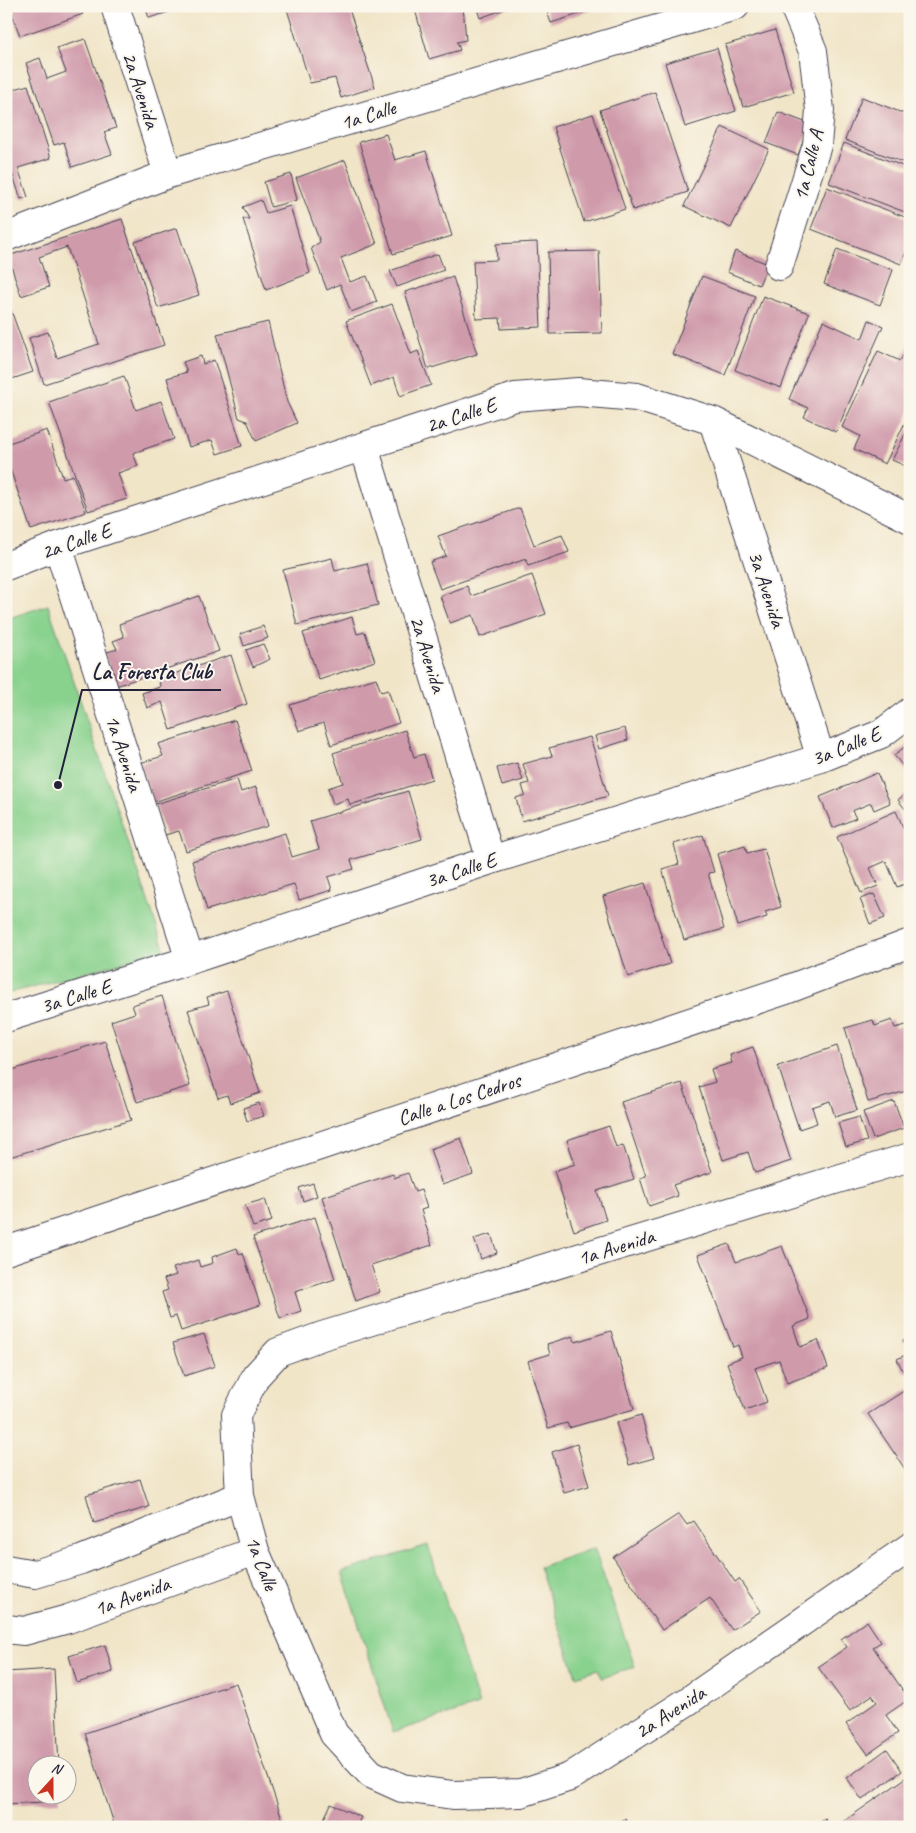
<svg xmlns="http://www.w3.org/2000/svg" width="916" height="1833" viewBox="0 0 916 1833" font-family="Caveat,sans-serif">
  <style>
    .green { fill: #89d28e; stroke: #567a64 }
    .building { fill: #cf9aaa }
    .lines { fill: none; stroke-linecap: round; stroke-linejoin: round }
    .minor-casing { stroke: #413f50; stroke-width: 30 }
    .minor { stroke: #fff; stroke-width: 28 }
    .labels { text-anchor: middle; stroke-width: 4; stroke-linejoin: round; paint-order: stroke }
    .street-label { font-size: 21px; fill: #22223b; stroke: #fbf7ec }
    .leader { fill: none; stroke: #22223b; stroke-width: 2 }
    .callout-dot { fill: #22223b; stroke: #fbf7ec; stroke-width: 2 }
    .callout-label { font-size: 22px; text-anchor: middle; font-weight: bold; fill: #22223b; stroke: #fbf7ec; stroke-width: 4; stroke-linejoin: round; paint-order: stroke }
  </style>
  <rect width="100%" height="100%" fill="#fbf7ec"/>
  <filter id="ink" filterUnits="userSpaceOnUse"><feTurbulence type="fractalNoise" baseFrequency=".02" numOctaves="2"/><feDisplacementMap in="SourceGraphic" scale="10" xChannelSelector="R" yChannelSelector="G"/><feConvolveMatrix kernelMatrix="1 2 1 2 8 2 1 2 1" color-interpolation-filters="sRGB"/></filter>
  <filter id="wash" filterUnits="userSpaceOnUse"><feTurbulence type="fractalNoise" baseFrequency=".0096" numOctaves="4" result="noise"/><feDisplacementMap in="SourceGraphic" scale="20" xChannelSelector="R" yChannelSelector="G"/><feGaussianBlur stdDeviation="1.12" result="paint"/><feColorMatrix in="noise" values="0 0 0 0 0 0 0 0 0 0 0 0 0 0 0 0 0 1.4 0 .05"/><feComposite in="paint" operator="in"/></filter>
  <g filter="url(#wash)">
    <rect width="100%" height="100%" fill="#f1e5c8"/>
    <path class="green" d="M48,605L165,951L6,994V619Z
      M428,1545L479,1705L393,1732L342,1572Z
      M594,1548L635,1667L602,1678L598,1669L576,1676L539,1567Z"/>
    <g id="blocks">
      <path class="building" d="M9,6H80L83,14L20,36Z
        M145,6H185V7L149,18Z
        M286,6H348L375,87L341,98L335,78L310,83Z
        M414,6H463L466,40L457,42L460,50L429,59Z
        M476,6H513L480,18Z
        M545,6H601V7L551,23Z
        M775,30L794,92L743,107L725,45Z
        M85,39L116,128L104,132L112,154L72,167L64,142L54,145L26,63L40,58L47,79L66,72L57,48Z
        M717,48L736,111L685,127L665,63Z
        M6,75L12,90L28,85L51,158L18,168L28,197L21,199L11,170L6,171Z
        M655,92L688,192L633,210L600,110Z
        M862,97L910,116V165L845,140Z
        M778,112L810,124L798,155L766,143Z
        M593,114L625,209L584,222L553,127Z
        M722,127L769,149L731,228L684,206Z
        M386,134L395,160L426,151L452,236L393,254L359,142Z
        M844,143L910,169V214L829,183Z
        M345,160L377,244L341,258L350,282L367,276L377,302L351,312L340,284L327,290L311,248L320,242L296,178Z
        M291,174L297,200L271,207L264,182Z
        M827,187L910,219V242L901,264L811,229Z
        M261,200L266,213L290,206L310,273L266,290L243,219H249L243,207Z
        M122,219L164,345L44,384L29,338L48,332L57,358L99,344L67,247L39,257L49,287L21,296L8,256Z
        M177,228L199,295L158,308L135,242Z
        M537,242L541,327L501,329L500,318L476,319L473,261L497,260L496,244Z
        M837,249L893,270L880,305L824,284Z
        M599,251L602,333L550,334L548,252Z
        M735,251L768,264L759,285L727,272Z
        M438,254L444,270L397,287L390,271Z
        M702,276L755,296L725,375L672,354Z
        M453,277L477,354L428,369L405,292Z
        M6,296L33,372L6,381Z
        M763,296L809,313L781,388L735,370Z
        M392,304L411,354L418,351L431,385L400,396L394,377L371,386L346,321Z
        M869,320L883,326L836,432L804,417L808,408L789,399L823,321L862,339Z
        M268,322L287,402L297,423L256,441L247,421L239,418L217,334Z
        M910,342V412L885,464L854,449L860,436L842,427L878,351L900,361Z
        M201,356L203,364L214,360L242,446L217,454L212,440L189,447L167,378L187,372L183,362Z
        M124,376L136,410L161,401L174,439L133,453L138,466L118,473L127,499L88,511L49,402Z
        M910,425V468L892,460Z
        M47,430L63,478L73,475L86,512L31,530L6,457V444Z
        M520,508L534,545L562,535L569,552L528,566L526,559L440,589L430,562L446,556L438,536Z
        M332,558L335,571L367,563L378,605L297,625L283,570Z
        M532,575L546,614L480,637L473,615L450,623L440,596L467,586L471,596Z
        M199,596L219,651L116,686L104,653L117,649L113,641L124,637L119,624Z
        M352,617L357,634L365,632L375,661L319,680L303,633Z
        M263,626L268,638L244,646L240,634Z
        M263,644L270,659L253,667L246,650Z
        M231,655L247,704L171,730L162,702L147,708L142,693L160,687L159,679Z
        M376,678L381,692L388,690L399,723L331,745L324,723L299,731L290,705Z
        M235,720L252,771L153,802L140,763L163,756L158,744Z
        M625,728L628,740L599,749L595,736Z
        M405,730L414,757L424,754L432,779L350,805L348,799L333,804L328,788L343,783L333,753Z
        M590,737L608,796L522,821L516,798L525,795L522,785L529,783L523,764L552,756L549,748Z
        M910,743V775L894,755Z
        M517,763L523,780L502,786L497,768Z
        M877,773L890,803L874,810L871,803L852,811L856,818L833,828L820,797Z
        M237,779L241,792L256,787L268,826L186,851L179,831L165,835L155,804Z
        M910,790V815L898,800Z
        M408,791L422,839L351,860L354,869L328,877L332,890L299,900L294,884L207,910L192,861L285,833L292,857L319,849L310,821Z
        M896,811L910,843V882L897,887L886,861L870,868L878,886L861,893L837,837Z
        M703,835L714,872L708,873L724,929L684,940L662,869L679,864L674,844Z
        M745,846L747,853L764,849L781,907L765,912L767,917L738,926L717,854Z
        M645,883L670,964L628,977L603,896Z
        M874,894L885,918L870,924L860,899Z
        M227,991L260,1093L230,1103L227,1095L218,1098L188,1010L209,1004L207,997Z
        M162,996L190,1086L137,1102L111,1021L135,1013L132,1005Z
        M873,1020L875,1026L892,1020L895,1028L910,1024V1090L868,1102L845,1028Z
        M105,1041L131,1120L6,1158V1072Z
        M837,1046L857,1110L835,1117L830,1101L812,1107L817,1123L799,1129L778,1066Z
        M753,1047L791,1161L755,1173L748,1152L723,1160L699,1087L715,1082L711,1069L732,1063L730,1055Z
        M682,1083L712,1172L673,1185L678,1196L649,1206L640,1178L646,1176L621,1102Z
        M894,1101L904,1128L873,1139L863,1112Z
        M259,1103L264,1116L247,1121L243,1108Z
        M910,1103V1119H909L904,1104Z
        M859,1117L867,1141L846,1147L838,1123Z
        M609,1126L616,1147L623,1145L634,1179L597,1191L606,1220L574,1231L554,1171L575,1164L567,1140Z
        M461,1138L473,1174L442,1185L430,1149Z
        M408,1173L415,1192L421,1190L427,1208L421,1210L432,1245L371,1265L380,1292L356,1301L322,1197L393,1174L394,1178Z
        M313,1183L317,1196L303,1201L299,1188Z
        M265,1199L272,1221L253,1227L245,1205Z
        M315,1217L335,1279L295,1292L301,1311L280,1318L253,1237Z
        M491,1234L497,1253L481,1259L474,1239Z
        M729,1244L736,1262L782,1246L810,1319L793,1326L800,1347L818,1340L828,1368L787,1383L779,1360L755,1368L767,1402L745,1410L727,1363L742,1357L738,1345L733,1347L698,1255Z
        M237,1248L239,1254L243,1253L260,1305L181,1331L176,1316L170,1318L162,1292L168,1290L164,1279L176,1275L173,1268L198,1260L200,1267L213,1263L212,1257Z
        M611,1331L634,1409L569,1428L567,1423L548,1428L528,1361L550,1354L547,1344L573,1336L575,1342Z
        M204,1334L215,1366L184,1376L173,1343Z
        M910,1337V1370L904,1373L897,1359L910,1353L903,1340Z
        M910,1387V1466L905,1469L868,1414Z
        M641,1415L654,1458L629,1465L616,1423Z
        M577,1444L589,1486L564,1493L552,1452Z
        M140,1479L149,1507L94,1523L86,1495Z
        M679,1514L687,1525L694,1521L735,1582L739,1579L761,1611L732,1630L710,1598L662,1630L613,1557Z
        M867,1621L881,1642L873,1647L909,1699L886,1715L898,1733L868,1754L846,1724L877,1702L872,1695L850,1711L818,1667L847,1647L841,1639Z
        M105,1645L113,1672L77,1683L69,1656Z
        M54,1669L59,1766H38V1796H61V1801L6,1804V1672Z
        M236,1683L285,1827H115L85,1733Z
        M887,1749L902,1771L862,1800L847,1778Z
        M910,1775V1827H842L840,1824Z
        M331,1804L361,1817L356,1827H320Z
        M626,1819L630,1827H611Z
        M825,1819L830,1827H814Z"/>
    </g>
  </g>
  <g filter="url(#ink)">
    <use href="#blocks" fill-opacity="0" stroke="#413f50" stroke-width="1"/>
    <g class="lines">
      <g class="minor-casing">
        <path id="minor" d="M115,6L168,174
          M6,237L168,174L735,6
          M779,266L817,145L820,110L813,51L794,6
          M713,421L821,758
          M364,447L491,860
          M58,546L190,960
          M6,566L58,546L515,397L578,392L637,397L713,421L910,519
          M6,1018L190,960L491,860L821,758L881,734L910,712
          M910,1157L322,1336L278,1352L256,1376L236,1415L240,1496L255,1551L334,1734L371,1774L402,1788L453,1795L521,1793L570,1777L688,1701L910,1547
          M6,1251L786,990L910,943
          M6,1569L35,1574L81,1560L240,1496
          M6,1629L24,1631L68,1619L255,1551"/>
      </g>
      <use href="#minor" class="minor"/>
    </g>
  </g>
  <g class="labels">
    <g class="street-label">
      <text transform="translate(141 90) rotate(72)" y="7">2a Avenida</text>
      <text transform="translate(368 115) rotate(-17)" y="7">1a Calle</text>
      <text transform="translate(808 165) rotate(-76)" y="7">1a Calle A</text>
      <text transform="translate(461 415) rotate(-18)" y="7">2a Calle E</text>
      <text transform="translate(76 541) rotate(-19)" y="7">2a Calle E</text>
      <text transform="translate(767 589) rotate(72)" y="7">3a Avenida</text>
      <text transform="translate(428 654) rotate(73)" y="7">2a Avenida</text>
      <text transform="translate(846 746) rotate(-22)" y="7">3a Calle E</text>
      <text transform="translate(124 753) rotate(72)" y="7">1a Avenida</text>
      <text transform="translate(461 870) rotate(-18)" y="7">3a Calle E</text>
      <text transform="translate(76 996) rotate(-17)" y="7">3a Calle E</text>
      <text transform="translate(459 1099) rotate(-18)" y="7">Calle a Los Cedros</text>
      <text transform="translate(616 1247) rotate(-17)" y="7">1a Avenida</text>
      <text transform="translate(262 1563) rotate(69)" y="7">1a Calle</text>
      <text transform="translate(132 1596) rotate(-20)" y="7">1a Avenida</text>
      <text transform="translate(670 1712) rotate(-33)" y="7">2a Avenida</text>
    </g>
  </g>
  <path class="leader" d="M58 785L82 690H221"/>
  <circle class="callout-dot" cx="58" cy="785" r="5"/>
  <g class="callout-label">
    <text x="152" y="679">La Foresta Club</text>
  </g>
  <rect width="916" height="1833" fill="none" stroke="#fbf7ec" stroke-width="25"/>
  <g transform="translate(52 1780) rotate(21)"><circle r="24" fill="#fbf7ec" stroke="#a4a2a5"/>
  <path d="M0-4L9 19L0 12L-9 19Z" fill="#c8321e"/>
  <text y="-8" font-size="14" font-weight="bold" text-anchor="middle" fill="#22223b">N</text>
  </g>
</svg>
